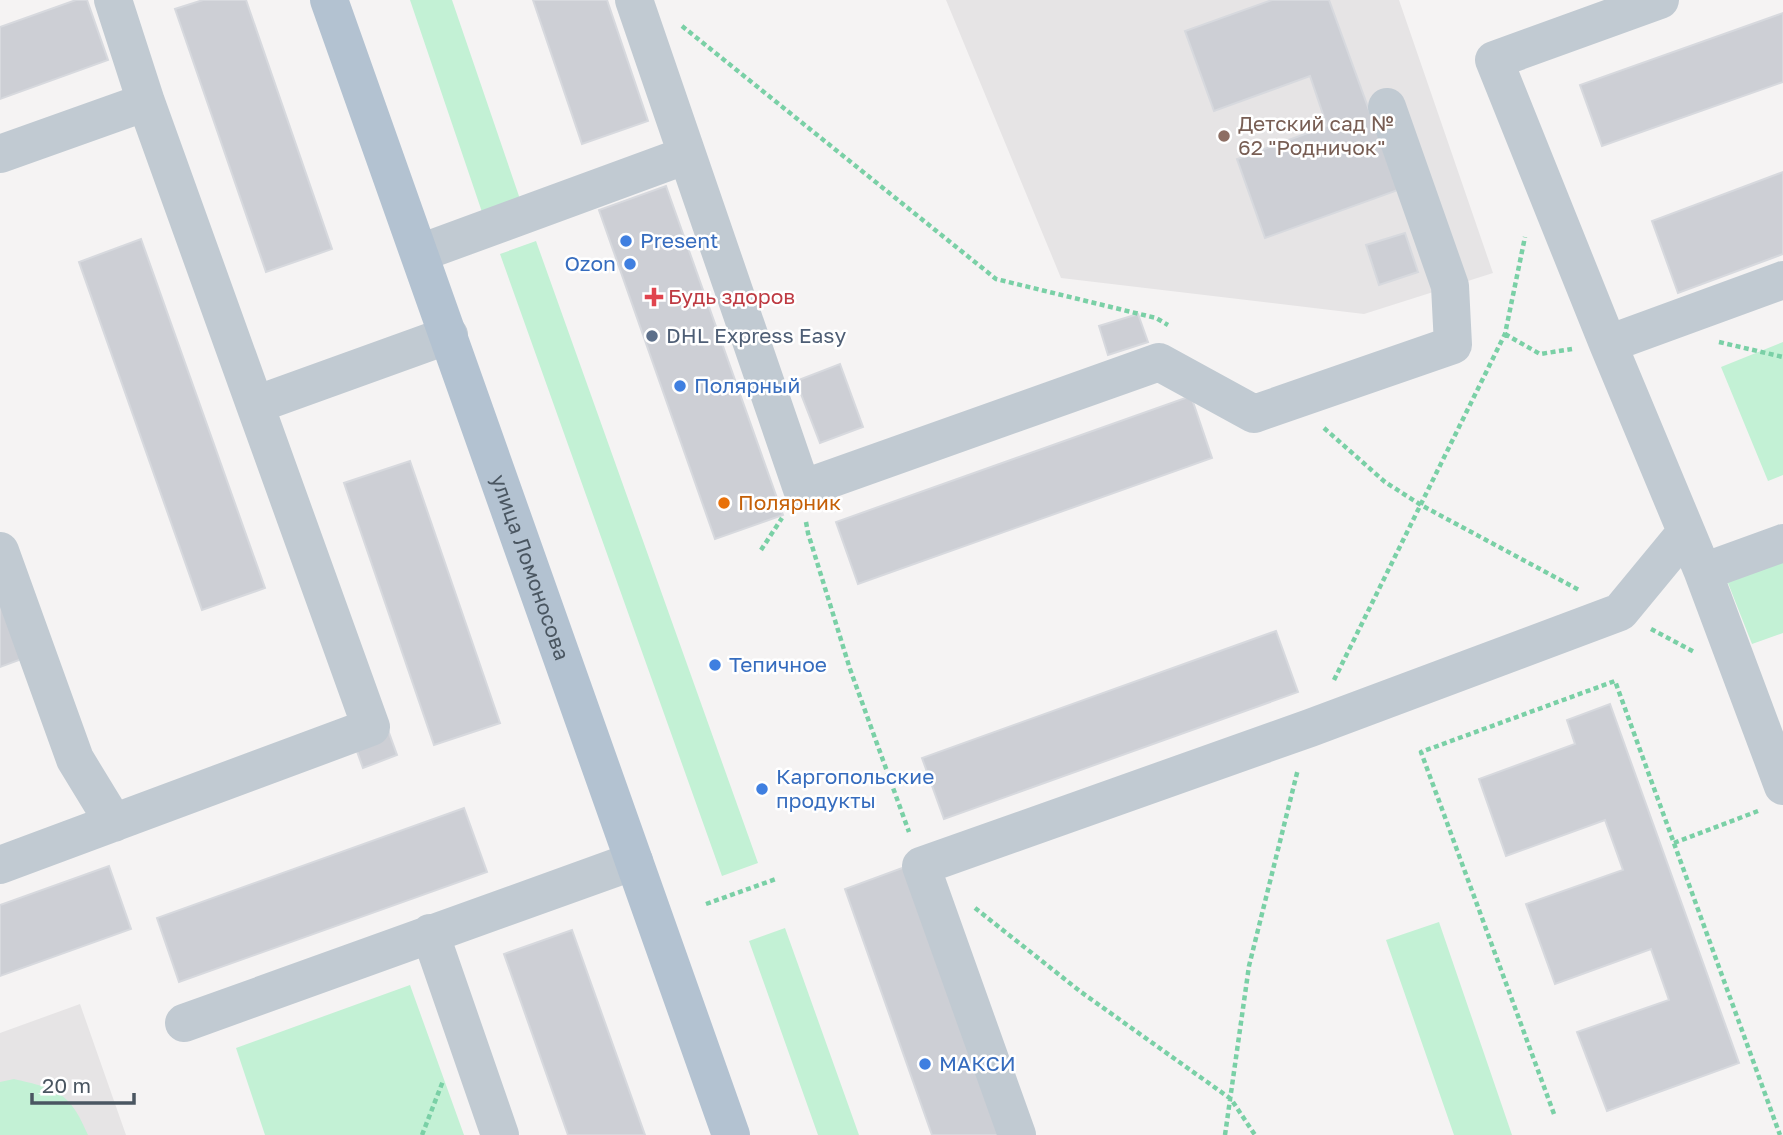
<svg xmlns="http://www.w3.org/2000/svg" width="1783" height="1135" viewBox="0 0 1783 1135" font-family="'Golos Text',sans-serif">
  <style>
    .education { fill: #e6e4e5 }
    .green { fill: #c3f1d5 }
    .building { fill: #cdcfd5; stroke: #d7d9de; stroke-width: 2 }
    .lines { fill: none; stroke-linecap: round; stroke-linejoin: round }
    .path { stroke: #7ad0a6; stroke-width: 4.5; stroke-dasharray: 5 3.5; stroke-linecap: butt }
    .minor { stroke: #c1cad2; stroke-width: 38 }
    .major { stroke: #b3c2d1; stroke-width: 38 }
    .education-dot { fill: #8d6e63; stroke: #fff; stroke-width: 2.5 }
    .shop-dot { fill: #3f7fe0; stroke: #fff; stroke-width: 2.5 }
    .health-dot { fill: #e0444e; stroke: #fff; stroke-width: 2.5 }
    .service-dot { fill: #5c6f8a; stroke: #fff; stroke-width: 2.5 }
    .food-dot { fill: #e8710a; stroke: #fff; stroke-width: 2.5 }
    .labels { text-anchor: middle; stroke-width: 5; stroke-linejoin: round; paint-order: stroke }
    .education-label { font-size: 21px; fill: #785e54; stroke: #fff; text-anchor: start }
    .shop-label { font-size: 21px; fill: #366cbe; stroke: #fff; text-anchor: start }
    .health-label { font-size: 21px; fill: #be3a42; stroke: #fff; text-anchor: start }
    .service-label { font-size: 21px; fill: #4e5e75; stroke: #fff; text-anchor: start }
    .food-label { font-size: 21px; fill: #c56008; stroke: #fff; text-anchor: start }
    .street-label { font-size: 21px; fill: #4a5661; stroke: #fff }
  </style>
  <rect width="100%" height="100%" fill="#f5f3f3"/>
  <path class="education" d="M946,0H1399L1493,273L1364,314L1061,278Z
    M80,1004L126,1135H0V1033Z"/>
  <path class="green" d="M410,0H452L521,202L483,215Z
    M536,241L758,863L722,876L500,254Z
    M1783,342V475L1768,481L1721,367Z
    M1783,558V633L1752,644L1726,578Z
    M1439,922L1512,1135H1454L1386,940Z
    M785,928L859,1135H818L749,941Z
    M410,985L464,1135H265L236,1048Z
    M14,1079C57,1089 70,1092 88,1135H0V1082Z"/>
  <path class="building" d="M76,0H87L108,60L0,99V27Z
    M203,0H246L332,249L266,272L175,9Z
    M533,0H607L648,121L582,144Z
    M1272,0H1329L1398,190L1265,238L1237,159L1327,126L1310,76L1214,111L1185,31Z
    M1783,13V82L1602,146L1580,85Z
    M1783,172V254L1678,293L1652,221Z
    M666,186L783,515L715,539L599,210Z
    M1405,233L1418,272L1379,285L1366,245Z
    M141,239L265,588L202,610L79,262Z
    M1138,314L1148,342L1108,355L1099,326Z
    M840,364L863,427L820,443L796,381Z
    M1191,396L1212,458L858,584L836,522Z
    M410,461L500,723L434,745L344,483Z
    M0,575L30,656L0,667Z
    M1276,631L1298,692L944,819L922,758Z
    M1610,704L1739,1063L1607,1111L1577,1032L1669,1000L1651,949L1555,984L1526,904L1623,870L1605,820L1506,856L1479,779L1575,744L1567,720Z
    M388,730L397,755L363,768L354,743Z
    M464,808L487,872L179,982L157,918Z
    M913,864L1009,1135H932L845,889Z
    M109,866L131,929L0,976V905Z
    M572,930L645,1135H568L504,954Z"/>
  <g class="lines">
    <path class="path" d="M682,26L996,279L1156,318L1168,325
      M1505,334L1540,354L1572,349
      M1719,342L1783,357
      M1324,428L1385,482L1421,505L1579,590
      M806,522L808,533L850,669L909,832
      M761,550L782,518
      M1651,629L1696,653
      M1334,680L1505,334L1525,237
      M1674,843L1758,811
      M706,904L776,879
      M975,908L1081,992L1231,1099L1255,1135
      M1554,1114L1421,752L1615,681L1780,1135
      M422,1135L443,1081
      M1225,1135L1249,966L1298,769"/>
    <path class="minor" d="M113,0L146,102L255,405
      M634,0L802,489L1159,362L1254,414L1453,345L1450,286L1387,107
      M1660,0L1494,60L1608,344L1703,572L1783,543
      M0,154L146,102
      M420,253L687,155
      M1608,344L1783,280
      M0,551L75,759L114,823
      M1703,572L1783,786
      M0,865L371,727L255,405L449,335
      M430,933L500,1135
      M184,1023L634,861
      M1017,1135L921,866L1310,728L1620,612L1686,532"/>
    <path class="major" id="s1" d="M329,0L731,1135"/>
  </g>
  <circle class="education-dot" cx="1224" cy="136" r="7"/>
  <g class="shop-dot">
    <circle cx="626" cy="241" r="7"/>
    <circle cx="630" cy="264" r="7"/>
    <circle cx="680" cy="386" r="7"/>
    <circle cx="715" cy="665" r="7"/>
    <circle cx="762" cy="789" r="7"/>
    <circle cx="925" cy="1064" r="7"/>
  </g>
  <path class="health-dot" d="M650.5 286.5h7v7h7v7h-7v7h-7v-7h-7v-7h7z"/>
  <circle class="service-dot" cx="652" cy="336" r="7"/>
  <circle class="food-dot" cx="724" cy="503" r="7"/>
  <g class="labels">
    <g class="education-label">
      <text x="1238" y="131">Детский сад №<tspan x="1238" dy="24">62 "Родничок"</tspan></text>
    </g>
    <g class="shop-label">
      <text x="640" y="248">Present</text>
      <text x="616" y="271" text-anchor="end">Ozon</text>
      <text x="694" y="393">Полярный</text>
      <text x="729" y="672">Тепичное</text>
      <text x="776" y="784">Каргопольские<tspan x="776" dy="24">продукты</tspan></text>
      <text x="939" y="1071">МАКСИ</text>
    </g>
    <g class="health-label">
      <text x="668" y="304">Будь здоров</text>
    </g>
    <g class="service-label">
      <text x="666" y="343">DHL Express Easy</text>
    </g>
    <g class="food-label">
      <text x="738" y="510">Полярник</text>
    </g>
    <g class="street-label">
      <text dy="7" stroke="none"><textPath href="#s1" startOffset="602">улица Ломоносова</textPath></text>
    </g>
  </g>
  <path d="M32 1093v10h102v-10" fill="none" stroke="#4a5661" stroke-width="3.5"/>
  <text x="42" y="1093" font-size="21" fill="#4a5661" stroke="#ffffff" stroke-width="5" paint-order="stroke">20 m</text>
</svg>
